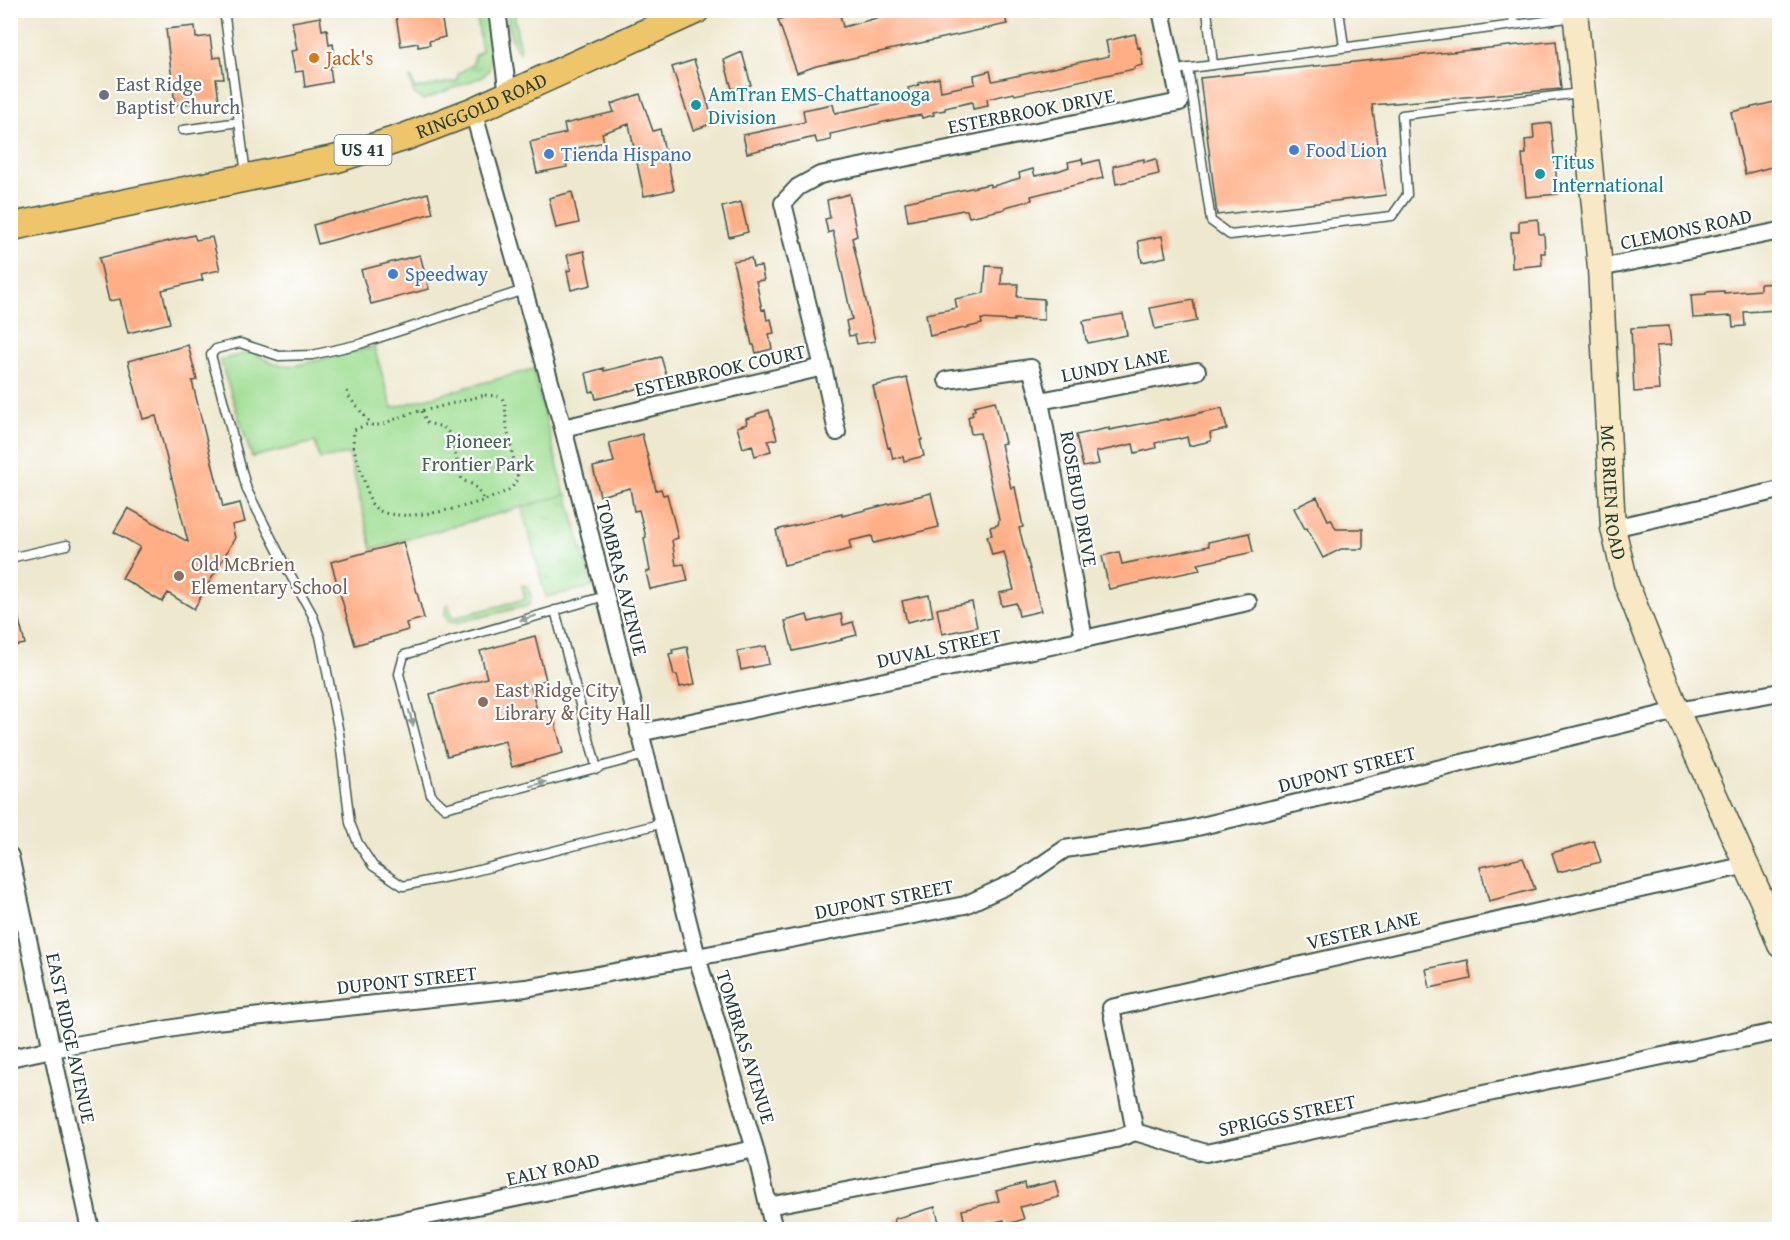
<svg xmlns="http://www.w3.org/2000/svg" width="1790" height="1240" viewBox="0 0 1790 1240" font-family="'Gentium Book Plus',serif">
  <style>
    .grass { fill: url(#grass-tufts); stroke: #5f8e64; stroke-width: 1.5 }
    .green { fill: #9fde93; stroke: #5f8e64; stroke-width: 1.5 }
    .building { fill: #ffae85 }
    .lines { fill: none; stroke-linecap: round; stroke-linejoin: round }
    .service-casing { stroke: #3e574b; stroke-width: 11 }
    .minor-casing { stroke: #3e574b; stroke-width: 20 }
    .secondary-casing { stroke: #3e574b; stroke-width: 27 }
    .primary-casing { stroke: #3e574b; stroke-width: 30 }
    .path { stroke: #3e574b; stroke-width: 3; stroke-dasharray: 1.5 4.5; stroke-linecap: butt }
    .service { stroke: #fff; stroke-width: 8 }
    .minor { stroke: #fff; stroke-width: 16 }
    .secondary { stroke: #f8e8c3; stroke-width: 24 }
    .primary { stroke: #eec569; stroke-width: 27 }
    .oneway { fill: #8f9e9a }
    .food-dot { fill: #e8710a; stroke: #fff; stroke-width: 2 }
    .worship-dot { fill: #6b7280; stroke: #fff; stroke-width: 2 }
    .culture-dot { fill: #0f9aa8; stroke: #fff; stroke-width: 2 }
    .shop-dot { fill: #3f7fe0; stroke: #fff; stroke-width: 2 }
    .education-dot { fill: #8d6e63; stroke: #fff; stroke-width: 2 }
    .labels { text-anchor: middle; stroke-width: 4.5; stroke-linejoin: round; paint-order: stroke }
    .shield { fill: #fff; stroke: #627771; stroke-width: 1.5 }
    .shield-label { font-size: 18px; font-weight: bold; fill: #1f3d34 }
    .food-label { font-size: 20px; fill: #c56008; stroke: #fff; text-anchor: start }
    .worship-label { font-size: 20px; fill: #5b616d; stroke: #fff; text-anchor: start }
    .culture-label { font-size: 20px; fill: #0d838f; stroke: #fff; text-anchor: start }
    .street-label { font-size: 20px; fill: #1f3d34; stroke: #fff }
    .shop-label { font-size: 20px; fill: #366cbe; stroke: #fff; text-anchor: start }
    .park-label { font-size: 20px; fill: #3f654c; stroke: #fff }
    .education-label { font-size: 20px; fill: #785e54; stroke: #fff; text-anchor: start }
  </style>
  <defs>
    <pattern id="grass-tufts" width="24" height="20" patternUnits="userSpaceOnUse" patternTransform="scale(1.5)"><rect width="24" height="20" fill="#9fde93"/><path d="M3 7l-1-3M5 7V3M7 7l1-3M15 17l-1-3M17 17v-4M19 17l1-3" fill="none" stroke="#88bf7f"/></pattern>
  </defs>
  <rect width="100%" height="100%" fill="#fff"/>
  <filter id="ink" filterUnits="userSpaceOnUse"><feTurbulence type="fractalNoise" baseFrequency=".0167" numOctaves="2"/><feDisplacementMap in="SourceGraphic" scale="12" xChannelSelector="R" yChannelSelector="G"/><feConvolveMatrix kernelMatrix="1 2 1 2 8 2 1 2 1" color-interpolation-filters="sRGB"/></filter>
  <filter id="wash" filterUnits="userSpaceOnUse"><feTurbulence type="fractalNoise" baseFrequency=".008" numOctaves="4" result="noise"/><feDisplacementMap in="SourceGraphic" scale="24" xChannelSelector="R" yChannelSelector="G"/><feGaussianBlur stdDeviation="1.35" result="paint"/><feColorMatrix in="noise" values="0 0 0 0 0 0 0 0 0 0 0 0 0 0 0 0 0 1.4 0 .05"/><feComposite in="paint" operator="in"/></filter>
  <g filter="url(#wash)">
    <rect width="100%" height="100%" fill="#ede8ce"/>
    <path class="grass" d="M476,11H490L492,40L490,63L489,70L482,77L423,100L414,94L410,78H412L414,89L457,81L458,74L473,64L475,55L482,51Z
      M507,11H514L520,53C509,43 509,25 507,11Z
      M567,494L592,587L546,597L522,507Z
      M522,585L527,586L531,595L530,604L527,606L455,623L449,622L445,615V608L448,604L453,618L525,599Z"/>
    <path class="green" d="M374,347L392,408L533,369L565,495L372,549L349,454L320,459L315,442L252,457L220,360L251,352L274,364L294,366Z"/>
    <g id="blocks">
      <path class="building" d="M395,10H440L445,37L429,41L430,45L418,47V43L401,46Z
        M806,10H839L843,27L906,10H1003L1007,24L816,66L797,73L778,20Z
        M320,17L322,30L327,29L329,45L333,44L336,65L330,66L332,82L305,87L303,71L295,72L291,51L297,50L292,22Z
        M195,26L196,38L210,36L213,58L221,57L224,79H216L219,100L175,105L166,29Z
        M1135,34L1138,48L1140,47L1143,65L1134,67V69L1015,95L1014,93L987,99L988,106L973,109L972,102L945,108V110L933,112L934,115L922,118L921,115L902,118L830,134L831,140L817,143L815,137L747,153L743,135L805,122L803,110L833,104L835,113L898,100L897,98L910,95L908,88L919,85L918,83L939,78L941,91L975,84L974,75L990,71L992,80L993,81L1109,56L1106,41Z
        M1556,41L1561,89L1372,105L1386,195L1217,215L1200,78Z
        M742,52L751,85L732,89L724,60Z
        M694,60L714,123L693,130L672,67Z
        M640,94L653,131L660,129L674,190L644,196L629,124L602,133L604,142L564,151L567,167L537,173L530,142L566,133L564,124L614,112L611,104Z
        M1779,101V165L1745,174L1731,112Z
        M1551,123L1558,194L1526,197L1522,154H1526L1525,140L1534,139L1533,125Z
        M1082,159L1083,164L1099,160L1103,178L1031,196L1032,200L1005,207V209L969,217L967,210H963L908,221L905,202L990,184V187L1020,178L1019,173L1033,169L1035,176L1058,171L1069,167L1068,162Z
        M1144,159V162L1156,159L1159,174L1116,184L1113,166Z
        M572,192L579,223L556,228L549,198Z
        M428,193L433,213L318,244L313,225Z
        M849,194L857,236L852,238L875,341L857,344L855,335L849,336L846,321L852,319L833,231L828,233L825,219L830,218L827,200Z
        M741,202L748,232L729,237L722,207Z
        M1538,219L1539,234H1544L1545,253H1541L1542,265L1512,268L1511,232H1519V221Z
        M194,235L196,240L212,237L220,270L201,274L203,280L162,290L170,323L128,333L120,299L109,301L99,258Z
        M1162,236L1166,257L1142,262L1138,241Z
        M584,251L591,285L571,290L567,271L571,270L567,255Z
        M420,255L429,289L371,304L361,270Z
        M751,258L753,267L761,266L764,280L756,281L762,310L765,309L767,320L771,319L774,333L769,334L772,349L756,353L754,345H752L733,261Z
        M986,266L1002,267L1001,284H1018L1017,297L1044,299V320L1014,319V321L981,319L982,324L930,336L926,314L957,308L955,299L984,293Z
        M1779,283V310L1744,312L1745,326L1733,327L1732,316L1693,318L1691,295L1706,294V292L1724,291V293L1760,290V284Z
        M1193,300L1197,321L1155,329L1150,308Z
        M1123,314L1127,335L1088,343L1087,340H1086L1083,321Z
        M1669,326L1671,345L1656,346L1659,390L1634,392L1631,328Z
        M188,345L197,380L192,381L223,507L240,503L245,522L232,525L235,538L194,609L168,593L162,602L122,578L140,547L114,532L128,508L188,542L156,416L143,419L128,361Z
        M661,357L668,381L596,399L594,391L590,392L586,373L604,368V371Z
        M907,378L922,440H920L924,456L904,461L903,456L893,459L890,447L888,448L873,386Z
        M995,401L1005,443L1001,444L1011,488L1015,487L1023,527L1019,528L1041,611L1019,616L1016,603L1002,606L999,593L1014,590L1004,552L992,555L987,536L992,535L990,527L998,525L999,520L980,433L971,434L968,417L973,415L972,411L975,410L974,406Z
        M1222,408L1227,429L1210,433L1211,441L1189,446L1187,437L1180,439L1179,438L1155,443L1156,448L1135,453L1133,444L1096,452L1099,464L1083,467L1076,435L1109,428V430L1167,419V420Z
        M769,410L777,439L768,441L771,451L755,456L752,445L743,448L737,427L747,424L746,419L756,416V414Z
        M642,434L656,490L661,489L663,495L667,494L675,525L678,538L672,540L676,565L684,564L688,581L650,589L646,572L650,571L644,538L646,537L639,510L634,511L630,488L600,496L593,467L614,462L609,443Z
        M931,493L939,527L874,543L872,536L849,541L851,549L784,565L776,530L842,514V516Z
        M1317,497L1328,520L1331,519L1336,529H1363V549H1341L1323,558L1307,528L1305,529L1294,508Z
        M1249,533L1253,552L1198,564L1200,570L1109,589L1102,556L1119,552L1122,564L1209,546L1208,542Z
        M403,542L424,618L406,623L408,630L355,645L331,562Z
        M929,595L933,616L907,622L902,601Z
        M972,602L977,627L942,634L937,609Z
        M10,604H15L25,644L10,647Z
        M841,614L843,625L853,622L857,635L841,639L842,640L793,651L785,621L807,615L809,622Z
        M535,636L546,680L530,684L538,714L552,711L563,753L512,767L505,741L447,756L430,694L487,678L480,651Z
        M766,646L769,664L741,670L737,651Z
        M687,647L695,684L680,687L677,675H674L669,654L673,653L672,650Z
        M1594,841L1601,862L1558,872L1552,853Z
        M1523,858L1535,889L1489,901L1480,867Z
        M1468,960L1471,979L1430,988L1426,969Z
        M1055,1181L1059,1197L1020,1207L1024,1219L1005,1225L1004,1220L966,1229L962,1210L999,1201L996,1191L1025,1183L1026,1188Z
        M935,1207L941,1230H897L894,1219Z"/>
    </g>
  </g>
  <g filter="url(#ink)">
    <use href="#blocks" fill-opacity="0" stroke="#3e574b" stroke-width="1.5"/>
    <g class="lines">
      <g class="service-casing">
        <path id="service" d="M224,10L246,174
          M1207,10L1213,65
          M1339,10L1344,47
          M1512,10L1514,25
          M1188,68L1211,221L1230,235L1392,216L1407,195L1402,115L1580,93
          M1183,69L1575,17
          M183,130L239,122
          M524,290L360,344L312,355L279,356L240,343L216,349L211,355L247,490L285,565L312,614L320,636L339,733L350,823L358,843L373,866L403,886L471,872L663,823
          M10,558L67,545
          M605,596L404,655L399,674L431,795L445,808L645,755
          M555,610L597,769"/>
      </g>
      <g class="minor-casing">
        <path id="minor" d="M497,10L508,95
          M473,111L563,428L697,957L755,1149L774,1230
          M1600,268L1780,231
          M947,380L1031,368L1040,401L1084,639
          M1040,401L1197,371
          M563,428L823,367
          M837,432L823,367L783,203L798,187L820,175L1180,102L1161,10
          M1613,528L1780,490
          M639,733L1084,639L1248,602
          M10,856L91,1230
          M10,1058L52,1049L215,1021L526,988L697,957L965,905L1021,879L1065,849L1185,830L1677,711L1780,692
          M1135,1132L1111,1008L1747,865
          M768,1206L1116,1139L1135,1132L1206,1153L1780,1031
          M359,1230L755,1149"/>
      </g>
      <g class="secondary-casing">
        <g id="secondary">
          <path id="s1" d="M1575,10L1600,268L1613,528L1626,583L1677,711L1766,909L1780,945"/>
        </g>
      </g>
      <g class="primary-casing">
        <g id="primary">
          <path id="s2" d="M10,227L336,159L405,137L473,111L696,10"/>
        </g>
      </g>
      <path class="path" d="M347,391L349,397L372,425
        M485,395L496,396L502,398L505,405L507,429L518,478C515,482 514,486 510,489C486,504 403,525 378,510C375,508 374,506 371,503L353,446L354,430L366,425H380L414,412L431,409Z
        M422,411L427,423L443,427L450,434L462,480L474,485L484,499"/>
      <use href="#service" class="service"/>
      <use href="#minor" class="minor"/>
      <use href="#secondary" class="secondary"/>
      <use href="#primary" class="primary"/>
    </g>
    <defs><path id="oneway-solid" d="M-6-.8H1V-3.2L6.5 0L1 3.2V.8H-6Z" transform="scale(1.5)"/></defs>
    <g class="oneway">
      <use href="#oneway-solid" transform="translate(528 618) rotate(164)"/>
      <use href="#oneway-solid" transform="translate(411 718) rotate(75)"/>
      <use href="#oneway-solid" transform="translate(538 784) rotate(-15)"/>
    </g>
  </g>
  <circle class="food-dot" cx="314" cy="58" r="6"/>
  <circle class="worship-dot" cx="104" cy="95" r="6"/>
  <g class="culture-dot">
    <circle cx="696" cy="105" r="6"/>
    <circle cx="1540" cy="174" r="6"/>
  </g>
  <g class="shop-dot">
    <circle cx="1294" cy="150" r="6"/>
    <circle cx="549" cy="154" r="6"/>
    <circle cx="393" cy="274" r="6"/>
  </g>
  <g class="education-dot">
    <circle cx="179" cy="576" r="6"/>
    <circle cx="483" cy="702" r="6"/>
  </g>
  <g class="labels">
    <rect class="shield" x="334.5" y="135" width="57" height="30" rx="4.5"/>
    <g class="shield-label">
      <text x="363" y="156">US 41</text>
    </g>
    <g class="food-label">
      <text x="326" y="65">Jack's</text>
    </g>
    <g class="worship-label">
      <text x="116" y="91">East Ridge<tspan x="116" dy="23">Baptist Church</tspan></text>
    </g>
    <g class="culture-label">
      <text x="708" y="101">AmTran EMS-Chattanooga<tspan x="708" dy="23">Division</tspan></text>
      <text x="1552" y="169">Titus<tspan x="1552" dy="23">International</tspan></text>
    </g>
    <g class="street-label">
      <text dy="7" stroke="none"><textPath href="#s2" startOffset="488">RINGGOLD ROAD</textPath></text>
      <text transform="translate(1031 111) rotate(-11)" y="7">ESTERBROOK DRIVE</text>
      <text transform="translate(1686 229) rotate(-12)" y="7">CLEMONS ROAD</text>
      <text transform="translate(1115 365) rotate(-11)" y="7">LUNDY LANE</text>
      <text transform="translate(720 370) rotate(-13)" y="7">ESTERBROOK COURT</text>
      <text dy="7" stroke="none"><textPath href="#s1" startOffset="484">MC BRIEN ROAD</textPath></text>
      <text transform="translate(1079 499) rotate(80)" y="7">ROSEBUD DRIVE</text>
      <text transform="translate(622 578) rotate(76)" y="7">TOMBRAS AVENUE</text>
      <text transform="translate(939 648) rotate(-12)" y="7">DUVAL STREET</text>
      <text transform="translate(1347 769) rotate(-14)" y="7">DUPONT STREET</text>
      <text transform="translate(884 899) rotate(-11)" y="7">DUPONT STREET</text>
      <text transform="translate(1363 930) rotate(-13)" y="7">VESTER LANE</text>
      <text transform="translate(407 980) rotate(-6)" y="7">DUPONT STREET</text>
      <text transform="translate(71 1038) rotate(78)" y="7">EAST RIDGE AVENUE</text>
      <text transform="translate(746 1047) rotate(73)" y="7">TOMBRAS AVENUE</text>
      <text transform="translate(1287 1115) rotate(-12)" y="7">SPRIGGS STREET</text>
      <text transform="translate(553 1169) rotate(-12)" y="7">EALY ROAD</text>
    </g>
    <g class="shop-label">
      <text x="1306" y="157">Food Lion</text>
      <text x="561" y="161">Tienda Hispano</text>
      <text x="405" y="281">Speedway</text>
    </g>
    <g class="park-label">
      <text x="478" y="448">Pioneer<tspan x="478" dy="23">Frontier Park</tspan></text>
    </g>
    <g class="education-label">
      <text x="191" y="571">Old McBrien<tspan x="191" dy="23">Elementary School</tspan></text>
      <text x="495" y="697">East Ridge City<tspan x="495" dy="23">Library &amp; City Hall</tspan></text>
    </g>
  </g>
  <rect width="1790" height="1240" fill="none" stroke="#fff" stroke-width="36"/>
</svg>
